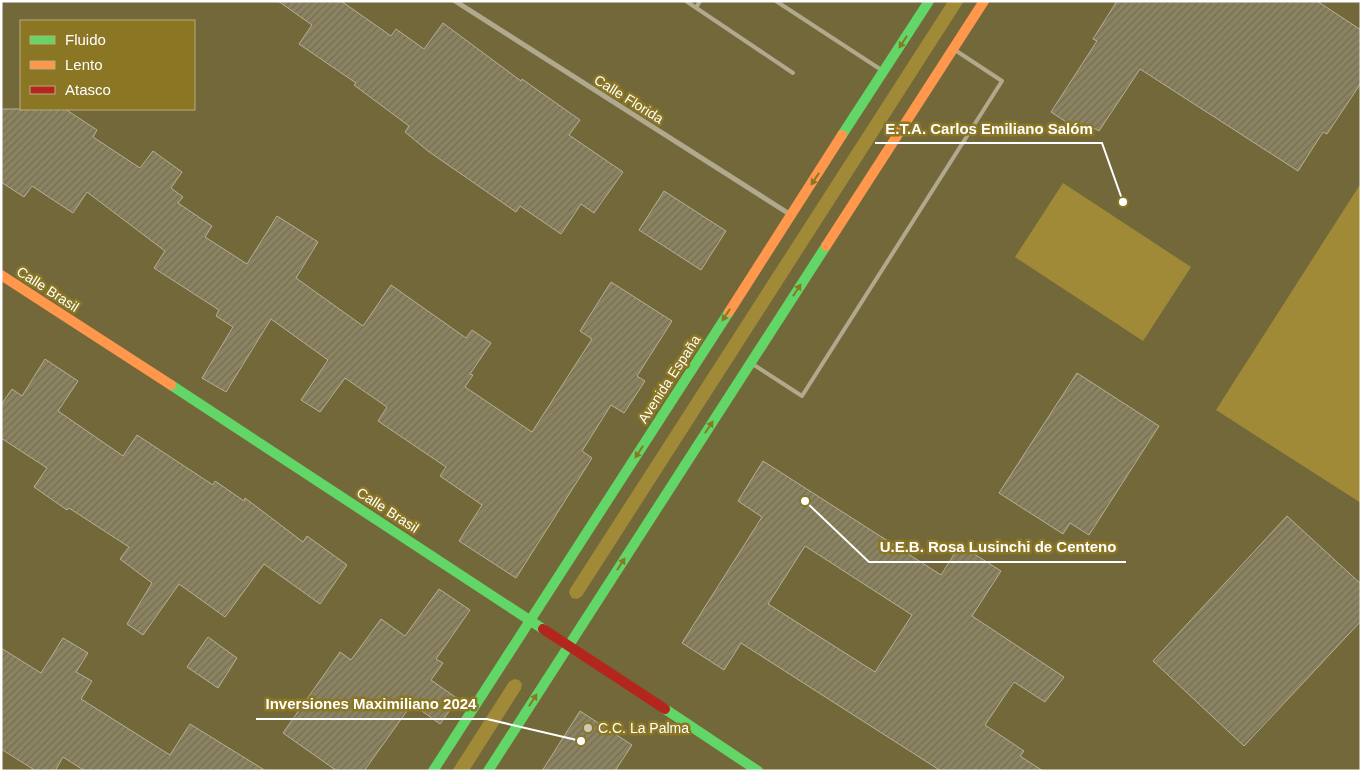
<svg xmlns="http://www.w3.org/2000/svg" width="1362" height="772" viewBox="0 0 1362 772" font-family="Arial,sans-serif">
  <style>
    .grass { fill: #a08a37 }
    .building { fill: url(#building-hatch); stroke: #b6b095; fill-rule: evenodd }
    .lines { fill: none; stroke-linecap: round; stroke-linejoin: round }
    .lane { stroke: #b0a98e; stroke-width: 4 }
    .street { stroke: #b0a98e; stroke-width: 5 }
    .fast { stroke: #63d668; stroke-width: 10 }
    .slow { stroke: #ff974d; stroke-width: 10 }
    .jam { stroke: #b3261e; stroke-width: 10 }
    .oneway { fill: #8a7623 }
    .poi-dot { fill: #cecaba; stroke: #8a7623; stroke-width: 2 }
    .labels { text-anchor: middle; stroke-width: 5; stroke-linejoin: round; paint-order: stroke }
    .street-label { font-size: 14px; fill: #fff; stroke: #8a7623 }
    .poi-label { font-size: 14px; fill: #fff; stroke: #8a7623; text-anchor: start }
    .leader { fill: none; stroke: #fff; stroke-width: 2 }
    .callout-dot { fill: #fff; stroke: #8a7623; stroke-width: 2 }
    .callout-label { font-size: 15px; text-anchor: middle; font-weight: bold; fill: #fff; stroke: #8a7623; stroke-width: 5; stroke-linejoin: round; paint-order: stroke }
  </style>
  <defs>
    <pattern id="building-hatch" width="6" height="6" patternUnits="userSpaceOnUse" patternTransform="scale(1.25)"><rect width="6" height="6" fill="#8b8360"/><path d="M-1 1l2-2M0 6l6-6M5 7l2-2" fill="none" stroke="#726d58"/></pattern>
  </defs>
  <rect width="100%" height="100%" fill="#73683a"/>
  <path class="grass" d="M948,1H964L582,596L577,599L572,598L569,593L570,589Z
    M1063,183L1191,267L1143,341L1015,257Z
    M1361,183V503L1216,410Z
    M514,679L519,680L522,684L521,689L469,771H452L509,682Z"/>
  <path class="building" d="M278,1H341L391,36L396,29L424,49L443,23L521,81L522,79L580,120L569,135L623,172L594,213L581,204L561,234L520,206L516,212L428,151L405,132L409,126L354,85L356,83L299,44L312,25Z
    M1117,1H1317L1361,30V83L1327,134L1323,132L1298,171L1140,69L1099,131L1092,127L1086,135L1051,112L1097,41L1093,39Z
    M1,109H65L97,130L93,137L140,168L153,151L182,172L171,188L183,197L178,203L212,226L205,237L247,264L277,216L318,242L296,278L363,326L391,285L466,338L472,330L491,343L470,374L473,375L465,387L532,432L592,339L580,331L611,282L672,321L637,376L645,381L624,413L611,405L582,451L592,458L516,578L459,541L482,505L440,476L446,467L378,421L387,407L345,378L320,412L301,400L328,360L271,319L226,392L202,378L233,327L216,316L219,310L154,268L165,251L87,192L73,213L32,186L24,197L1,182Z
    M664,191L726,231L701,270L639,230Z
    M45,359L78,381L58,411L123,456L137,435L213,485L215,481L244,501L245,498L303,542L307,536L347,565L320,604L264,564L225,617L179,584L143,635L127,624L152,583L120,559L129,547L69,508L67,510L34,487L47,468L1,438V405L12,389L22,396Z
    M1077,373L1159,426L1089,535L1070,523L1063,534L999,493Z
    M763,461L941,575L960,545L1001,571L972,616L1064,677L1045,702L1014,682L985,725L1024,751L1020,756L1043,771H941L741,643L724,670L682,643L762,517L738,501ZM805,546L912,615L875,672L768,604Z
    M1287,516L1361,584V621L1244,746L1153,661Z
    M439,589L470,610L436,659L443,663L431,680L458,699L440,724L412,704L364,771H337L283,733L340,652L351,660L381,619L405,636Z
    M208,637L237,658L218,688L187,667Z
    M63,638L88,653L76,672L92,681L81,699L170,755L190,724L266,771H85L63,757L55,771H36L1,749V648L41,673Z
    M580,711L632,745L615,771H542Z"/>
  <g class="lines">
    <path class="lane" d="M686,1L793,73
      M776,1L883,71
      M696,8L700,1
      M751,363L802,396L1002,81L955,50"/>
    <path class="street" d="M455,1L791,215"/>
    <path class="fast" d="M842,135L929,1
      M171,385L543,629
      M665,709L758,771
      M433,771L729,312
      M488,771L826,246"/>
    <path class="slow" d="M826,246L984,1
      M1,275L171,385
      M729,312L842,135"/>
    <path class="jam" d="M543,629L665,709"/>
  </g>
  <defs><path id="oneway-solid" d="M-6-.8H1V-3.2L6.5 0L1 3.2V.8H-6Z" transform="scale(1.25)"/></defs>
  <g class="oneway">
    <use href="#oneway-solid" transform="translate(903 42) rotate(123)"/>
    <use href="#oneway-solid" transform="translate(815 179) rotate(123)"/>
    <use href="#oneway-solid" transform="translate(797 290) rotate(-57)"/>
    <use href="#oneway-solid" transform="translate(726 315) rotate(123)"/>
    <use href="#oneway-solid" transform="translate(709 427) rotate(-57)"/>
    <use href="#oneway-solid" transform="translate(639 452) rotate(123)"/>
    <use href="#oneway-solid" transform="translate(621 564) rotate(-57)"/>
    <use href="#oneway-solid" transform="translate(533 700) rotate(-57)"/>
  </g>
  <circle class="poi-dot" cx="588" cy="728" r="5"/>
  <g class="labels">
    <g class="street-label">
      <text transform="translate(629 99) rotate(32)" y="5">Calle Florida</text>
      <text transform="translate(48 289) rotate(33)" y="5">Calle Brasil</text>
      <text transform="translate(669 379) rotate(-57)" y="5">Avenida España</text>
      <text transform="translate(388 510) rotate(33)" y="5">Calle Brasil</text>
    </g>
    <g class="poi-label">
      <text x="598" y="733">C.C. La Palma</text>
    </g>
  </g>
  <path class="leader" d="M1123 202L1102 143H875M805 501L869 562H1126M581 741L487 719H256"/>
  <g class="callout-dot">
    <circle cx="1123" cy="202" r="5"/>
    <circle cx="805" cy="501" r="5"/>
    <circle cx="581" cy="741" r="5"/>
  </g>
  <g class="callout-label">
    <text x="989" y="134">E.T.A. Carlos Emiliano Salóm</text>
    <text x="998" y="552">U.E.B. Rosa Lusinchi de Centeno</text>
    <text x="371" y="709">Inversiones Maximiliano 2024</text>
  </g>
  <rect width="1362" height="772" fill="none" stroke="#ffffff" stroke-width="5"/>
  <rect x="20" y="20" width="175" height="90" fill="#8a7623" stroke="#b9ad7b"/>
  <rect x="30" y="36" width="25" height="8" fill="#63d668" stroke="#b9ad7b"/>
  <text x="65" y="45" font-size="15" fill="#ffffff">Fluido</text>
  <rect x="30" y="61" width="25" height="8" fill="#ff974d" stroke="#b9ad7b"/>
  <text x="65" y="70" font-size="15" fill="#ffffff">Lento</text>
  <rect x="30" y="86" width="25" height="8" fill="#b3261e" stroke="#b9ad7b"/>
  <text x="65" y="95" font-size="15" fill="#ffffff">Atasco</text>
</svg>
